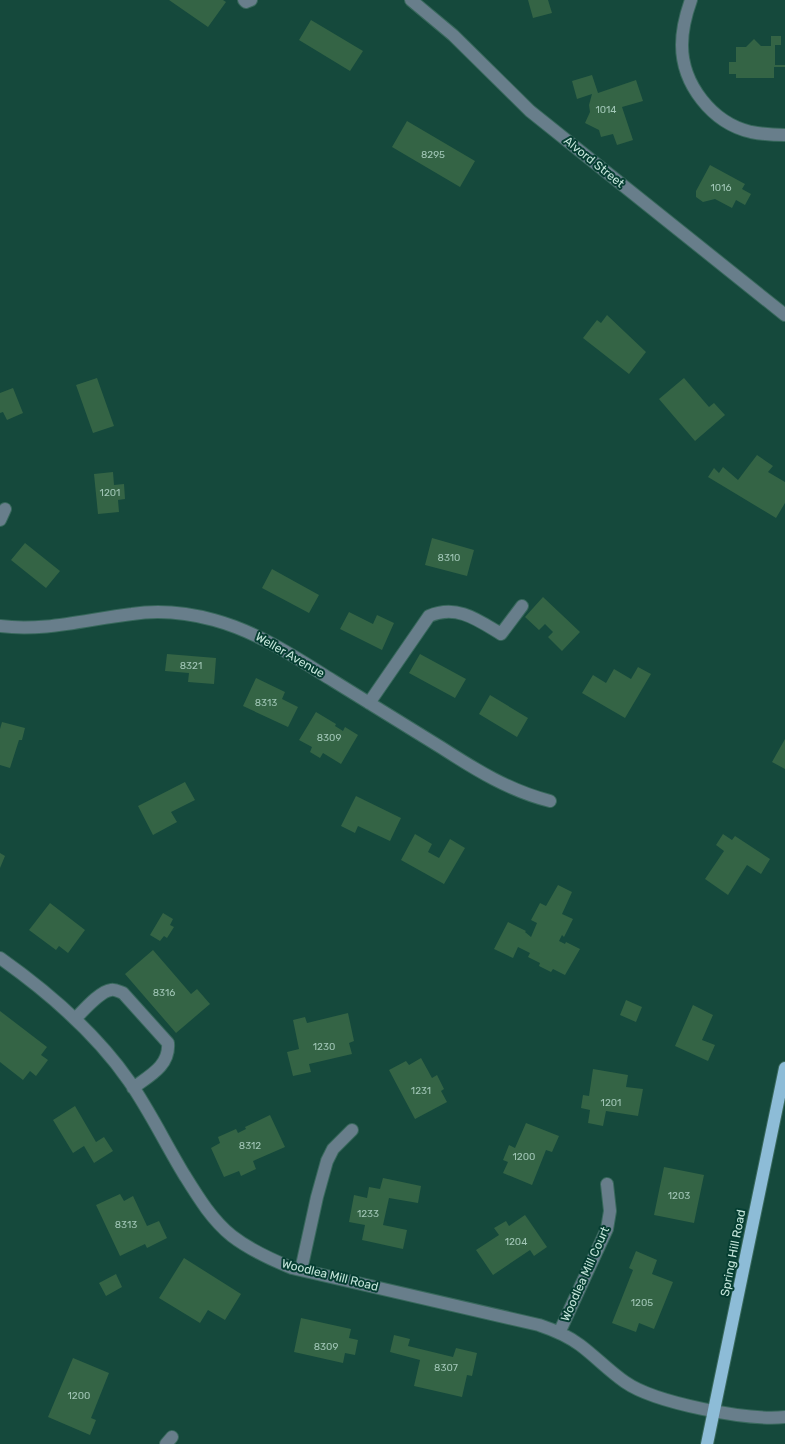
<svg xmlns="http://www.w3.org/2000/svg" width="785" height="1444" viewBox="0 0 785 1444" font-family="Rubik,sans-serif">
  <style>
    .building { fill: #346445 }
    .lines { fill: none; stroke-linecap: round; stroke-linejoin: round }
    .minor-casing { stroke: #38685c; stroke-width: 14 }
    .major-casing { stroke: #38685c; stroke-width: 14 }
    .minor { stroke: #687e8b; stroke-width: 12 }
    .major { stroke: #8dbcd7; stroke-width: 12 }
    .labels { text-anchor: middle; stroke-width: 4; stroke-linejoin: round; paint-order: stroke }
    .number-label { font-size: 10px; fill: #a1c6b6 }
    .street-label { font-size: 12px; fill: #c5e6db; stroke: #063e32 }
  </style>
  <rect width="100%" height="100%" fill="#15493c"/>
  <path class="building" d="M169,0H223L226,2L208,27Z
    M528,0H548L552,13L533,18Z
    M311,20L363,51L350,71L299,40Z
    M771,36H781V45H775V65H785V67H774V78H736V74H729V62H736V47H746L754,39L761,46H771Z
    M592,75L598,93L636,80L643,101L622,107L633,140L617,145L613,134L601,137L599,130L585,123L590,112L589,105L592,94L577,99L572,81Z
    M407,121L475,161L460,187L392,147Z
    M710,165L745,184L742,189L751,194L745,205L736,200L732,208L715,199L703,202L696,197V191Z
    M607,315L646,352L629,374L583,338L597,320L601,323Z
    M97,378L114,426L93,433L76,385Z
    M684,378L709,407L714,403L725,415L695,441L659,399Z
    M13,388L23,413L7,420L3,412L0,413V393Z
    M757,455L773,466L768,472L785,482V503L776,518L708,477L714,468L719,473L723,467L738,480Z
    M113,472L114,485L124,484L125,499L118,500L119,512L98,514L94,474Z
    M432,538L474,550L467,576L425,565Z
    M25,543L60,571L46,588L11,560Z
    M272,569L319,595L309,613L262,588Z
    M543,597L580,632L562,651L548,637L553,632L545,624L539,630L525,617Z
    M349,612L373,624L377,615L394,623L382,650L340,629Z
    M167,654L216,658L214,684L188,682L189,673L165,671Z
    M420,654L466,679L455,698L409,673Z
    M638,667L651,674L625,718L582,693L593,675L606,683L614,669L631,679Z
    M256,678L285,692L282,699L298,707L288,727L243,706Z
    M490,695L528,718L517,737L479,714Z
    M316,712L336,724L335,726L343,731L345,727L358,735L341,764L323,753L320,758L310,752L312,747L299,740Z
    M2,722L25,728L22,740H19L10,768L0,765V729Z
    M785,739V769L772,762Z
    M185,782L195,800L171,812L177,822L153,835L138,806Z
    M356,796L401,818L390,841L358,826L355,833L341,826Z
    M415,834L432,844L428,852L439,858L450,839L465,848L444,884L401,860Z
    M723,834L732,840L735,836L770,859L761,874L747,865L728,895L705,879L724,851L716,845Z
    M0,853L5,856L0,868Z
    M558,885L572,892L562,914L573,919L564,937L562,935L559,941L565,944L566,942L580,949L565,975L553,969L551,972L539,966L540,963L528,957L530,953L518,947L513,958L494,949L508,922L526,931L525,932L531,937L537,923L531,920L540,903L546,906Z
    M50,903L85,930L68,953L59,946L56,950L29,930Z
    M163,913L173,919L170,925L174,927L167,938L164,936L160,941L150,935Z
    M153,950L191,994L197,989L210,1004L176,1033L125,974Z
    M626,1000L642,1007L636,1022L620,1015Z
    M693,1005L713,1015L702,1040L715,1045L708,1061L675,1046Z
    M0,1011L47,1047L41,1055L48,1060L36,1076L30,1071L23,1080L0,1062Z
    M348,1013L354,1041L349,1043L352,1054L309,1064L311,1072L293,1076L287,1052L299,1049L293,1020L305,1017L307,1023Z
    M421,1058L432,1078L437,1075L444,1089L441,1091L447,1102L415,1119L389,1070L406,1061L409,1065Z
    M593,1069L628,1075L626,1087L643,1089L638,1116L606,1111L603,1126L588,1123L590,1110L581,1108L583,1095L589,1096Z
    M75,1106L96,1142L104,1137L113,1151L94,1163L84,1146L73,1153L53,1120Z
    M270,1115L285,1147L253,1161L256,1169L241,1176L239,1171L224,1177L211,1148L220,1143L218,1137L236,1129L238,1133L246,1129L245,1127Z
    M526,1123L559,1136L552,1152L546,1150L532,1185L503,1173L508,1162L503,1160L509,1145L515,1148Z
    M664,1167L704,1175L694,1223L654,1215Z
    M383,1178L421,1186L418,1203L389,1198L383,1225L407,1230L403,1249L362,1240L365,1225L349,1222L354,1195L367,1198L369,1187L380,1189Z
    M120,1194L124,1201L133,1196L147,1226L159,1221L167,1238L147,1248L145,1244L120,1256L96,1205Z
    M525,1215L547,1247L534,1256L530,1250L493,1275L476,1250L499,1235L494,1228L506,1221L509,1226Z
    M636,1251L657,1260L652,1274L673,1282L654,1329L639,1323L636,1332L612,1323L633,1270L629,1268Z
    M184,1258L241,1294L225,1320L208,1310L200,1323L159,1298Z
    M116,1274L122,1287L106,1296L99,1283Z
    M301,1318L351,1329L349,1338L358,1340L355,1355L345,1353L343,1363L294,1352Z
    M394,1335L410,1339L408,1346L453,1357L456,1348L477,1353L472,1376L467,1375L462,1397L414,1386L420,1360L390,1352Z
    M73,1358L109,1373L91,1418L96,1420L90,1435L48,1417Z"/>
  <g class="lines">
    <g class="minor-casing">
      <path id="minor" d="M244,0L246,2L251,0
        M411,0L453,35L530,111L785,315
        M691,0C686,14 682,29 682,45C682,84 712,123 751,132C762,134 774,135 785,135
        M0,520L5,509
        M0,626C44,632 88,619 132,614C158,610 188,613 214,620C258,632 295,657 332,680C369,703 405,725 442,748C476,770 510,791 550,801
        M369,703L429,616C457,604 478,620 501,634L522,606
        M0,958C48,992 95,1032 129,1081C150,1111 166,1145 185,1176C198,1197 212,1220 232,1236C250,1250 270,1259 292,1268L539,1325C554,1330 568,1336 580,1345C596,1357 609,1371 625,1382C655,1403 748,1421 785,1417
        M75,1019C83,1011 100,991 111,990C115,989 120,992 123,993L168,1043C170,1066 149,1076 133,1088
        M301,1270L317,1197L327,1161L333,1149L352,1130
        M559,1333L607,1229L610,1211L607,1184
        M166,1444L172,1437"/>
    </g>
    <g class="major-casing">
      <path id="major" d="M707,1444L785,1068"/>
    </g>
    <use href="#minor" class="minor"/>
    <use href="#major" class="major"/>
  </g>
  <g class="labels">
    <g class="number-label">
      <text x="606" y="113">1014</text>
      <text x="433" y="158">8295</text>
      <text x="721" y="191">1016</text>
      <text x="110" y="496">1201</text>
      <text x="449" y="561">8310</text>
      <text x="191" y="669">8321</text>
      <text x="266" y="706">8313</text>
      <text x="329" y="741">8309</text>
      <text x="164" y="996">8316</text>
      <text x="324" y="1050">1230</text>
      <text x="421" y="1094">1231</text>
      <text x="611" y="1106">1201</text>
      <text x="250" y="1149">8312</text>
      <text x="524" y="1160">1200</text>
      <text x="679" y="1199">1203</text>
      <text x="368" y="1217">1233</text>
      <text x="126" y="1228">8313</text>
      <text x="516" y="1245">1204</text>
      <text x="642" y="1306">1205</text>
      <text x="326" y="1350">8309</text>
      <text x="446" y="1371">8307</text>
      <text x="79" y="1399">1200</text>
    </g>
    <g class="street-label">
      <text transform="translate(594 162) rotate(39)" y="4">Alvord Street</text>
      <text transform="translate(290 655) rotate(30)" y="4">Weller Avenue</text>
      <text transform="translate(733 1253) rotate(-79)" y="4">Spring Hill Road</text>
      <text transform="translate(585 1274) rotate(-66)" y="4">Woodlea Mill Court</text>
      <text transform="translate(330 1275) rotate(14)" y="4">Woodlea Mill Road</text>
    </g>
  </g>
</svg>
